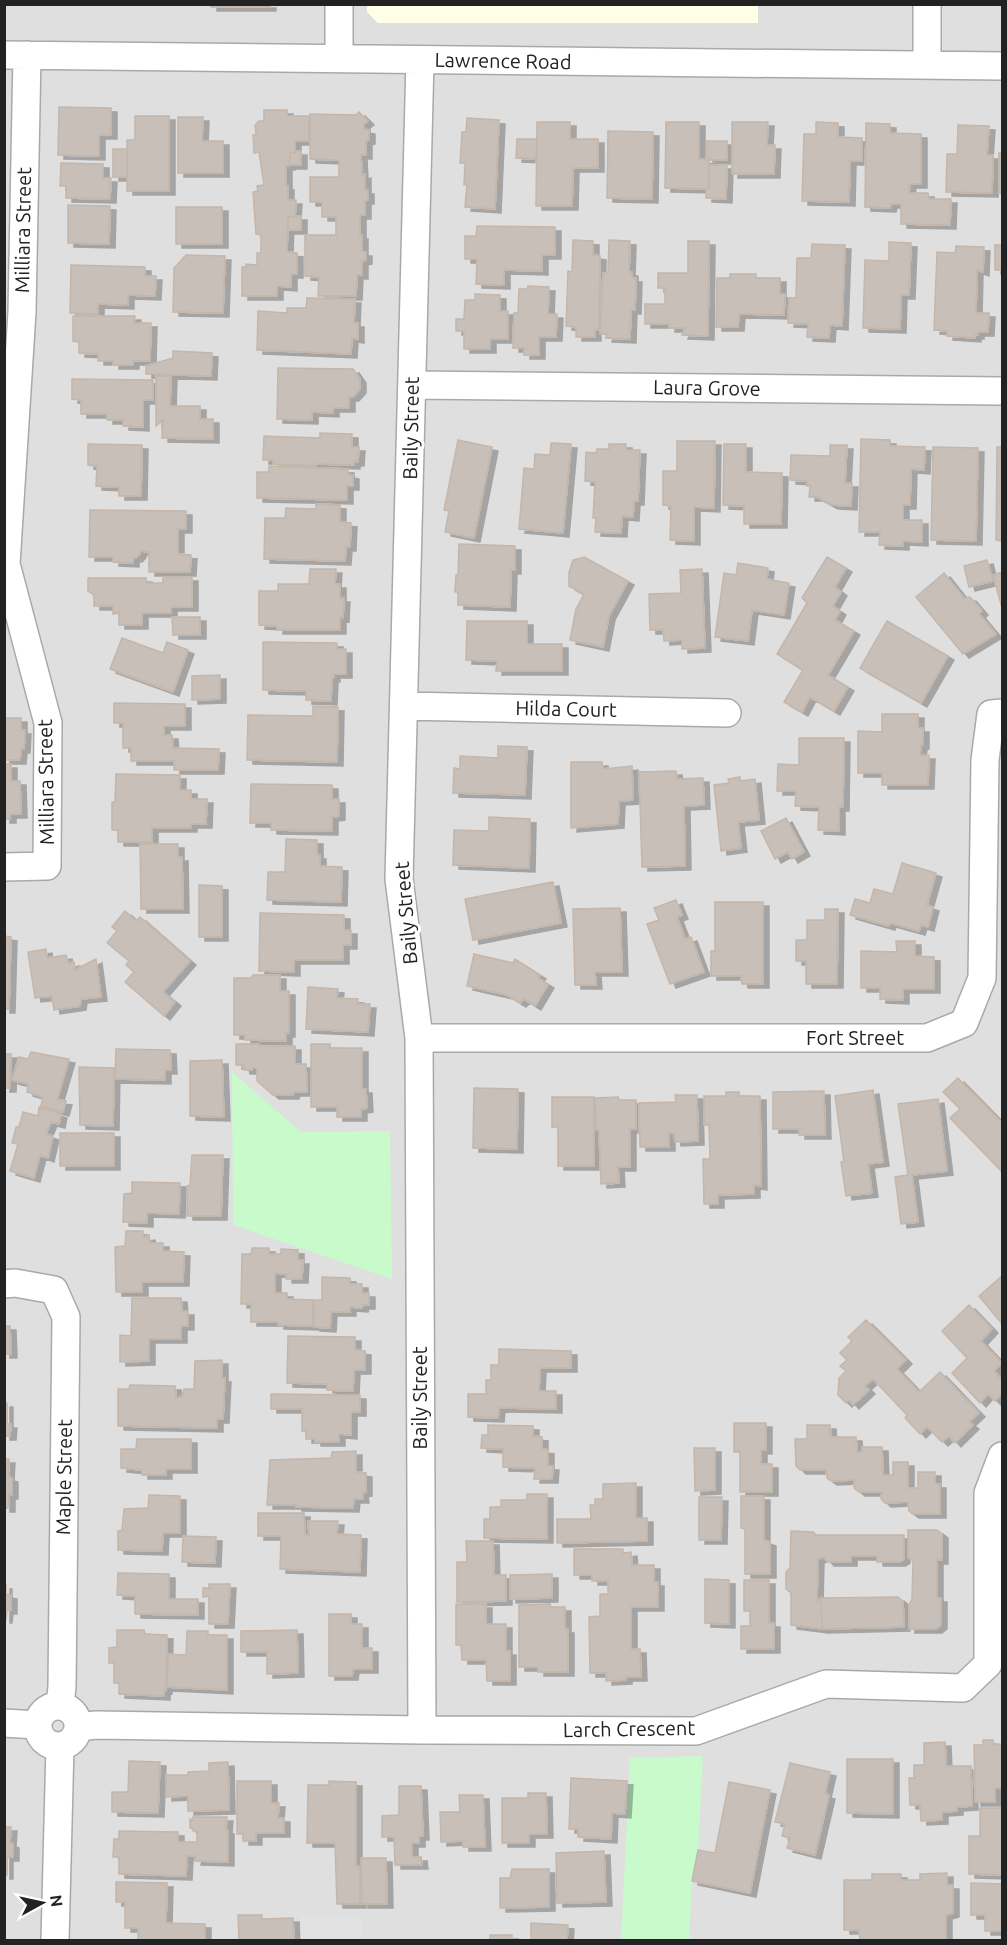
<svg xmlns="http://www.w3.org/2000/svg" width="1007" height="1945" viewBox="0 0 1007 1945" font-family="Ubuntu,sans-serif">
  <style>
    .residential { fill: #e0dfdf }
    .education { fill: #ffffe5 }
    .park { fill: #c8facc }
    .parking { fill: #e2e2e2 }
    .building { fill: #c7bfb8; stroke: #c4b6ab; stroke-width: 1.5; filter: url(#shadow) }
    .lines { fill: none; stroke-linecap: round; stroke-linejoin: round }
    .street-casing { stroke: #a9a9a9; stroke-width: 30 }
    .street { stroke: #fff; stroke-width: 27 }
    .labels { text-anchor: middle; stroke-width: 6; stroke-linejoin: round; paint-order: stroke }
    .street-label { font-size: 20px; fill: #222; stroke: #fff }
  </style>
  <defs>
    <filter id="shadow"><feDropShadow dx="6" dy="4" stdDeviation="0" flood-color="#0004"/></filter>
  </defs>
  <rect width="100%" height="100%" fill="#f2efe9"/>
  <path class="residential" d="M5,5H1002V1940H5Z"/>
  <path class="education" d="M367,4H758V23H378L367,12Z"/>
  <path class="park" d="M232,1072L301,1132L390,1131L392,1279L233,1225Z
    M703,1756L698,1850L692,1881L689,1940H621L630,1758Z"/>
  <path class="parking" d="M301,1916H361V1940H301Z"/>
  <path class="building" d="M211,4H270V7H211Z
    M59,107L111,108V135H99V156L58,155Z
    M264,110H287V116H309V141H295V153L290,152L289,166H286V186H288V200H296L295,217H288L287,252L297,253V274H291V287L277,286V296H242V267H246V264L257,265V253H261V235L256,234L253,192L258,191L257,186L264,185L259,152L254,153L253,135H256L255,125L259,121H264Z
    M359,112L368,121L364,124V129L369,130V140L366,141V155H361L362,175L365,174V190H368V200H365V215H360V235H362V252H366V260L362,261V275H357L356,296H318L319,277L305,276V235H336V217H322V202H310V177H339V160L310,159V114L356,115Z
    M135,116H169V191H127V140H135Z
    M178,117H203L202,141H223V173H178Z
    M467,118L499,120L495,209L465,207L467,184L464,185L465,163H460L462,132H466Z
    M537,122H570V139H598V168H573L572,206H536Z
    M666,122H699V159L709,160V189L665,188Z
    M732,122H768L767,145H775L774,174H732Z
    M816,122L838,123V137L862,138V161H850L849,202L802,201L804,134H816Z
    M866,123L890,124V133L921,134V184H910L909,193H928L929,199H951L950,225L901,224V204H891L890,208L865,207Z
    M958,125L989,126L987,155H993L992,193L946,192L947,154H957Z
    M608,131L653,132L652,199L607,198Z
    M517,139H537L536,159L516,158Z
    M707,141H727V160H710V158H707Z
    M113,149H127V177H113Z
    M296,151H301V165H289L290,152L295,153Z
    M999,153H1002V193H999Z
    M61,163L103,164V178H111L110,199L66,198V186H60Z
    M709,165H727L726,199L706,198V189H709Z
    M68,205L110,206L109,244L68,243Z
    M176,207H222V244H176Z
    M296,216H301V230H288V217Z
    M477,226L555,227V255H542V271L504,270V285L476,284L477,259H465V236H476Z
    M573,240L593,241V255L600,256L599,330H595V337H576V327L566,326L568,271L572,272Z
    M609,240L630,241L629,272H632V278H636L635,310H631L630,339L606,338L607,334H600L603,273H608Z
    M688,241H709L708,336L682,335L685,328H669V324H645V304H665V288H658V273H688Z
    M889,242L911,243L909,295H901L900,329L863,328L865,260L889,261Z
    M812,244L845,245L842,326L830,325L829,338L807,337L808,324L788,323L789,298H796L797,258H811Z
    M995,245H1002V270H995Z
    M956,246L984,247L983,272L977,270L976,313H989L988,332H978V335H975V338L947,336V331L934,330L937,252L955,253Z
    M186,255L225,256L223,313L173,312L174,268Z
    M71,265L145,267V276H156L155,296L128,295V305L98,304V314L70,313Z
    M730,274H756V278H780V294H785L784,315L739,314L738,327H716L717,278H730Z
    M528,286L549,287L548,314H557L556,337H539V355H524V348H513L514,313H518L519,289H527Z
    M475,294L500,295V311H508V339H490V349H464V331H456V319H464L465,300H475Z
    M307,298L355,299L354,323H358V339L352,338L351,354L257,350L258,311L287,313V308H306Z
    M73,316H135L134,323H151L150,361H133V365H113V361H98V354L79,353V342L73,341Z
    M173,351L212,353L211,376L146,374V366L173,358Z
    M278,368L353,369L360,379V389L353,397H349V408H333V413L312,412V420L277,419Z
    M156,376H171L170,406H200V419H213V439L162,438L163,420L156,426Z
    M72,379L153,380V400H143V427L123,426V420H107V414H81V400L72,399Z
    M320,433L352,434V447H359L358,462H354V465L316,464V466L273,464V460H263L264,436L320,438Z
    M861,439L890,440V446L925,447L924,470L911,469L910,505H903V520H922V542L903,541V546L879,545L880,532H859Z
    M458,440L492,447L474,538L445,532L449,511L444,510Z
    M677,441H715L714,508L694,507V541L670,540L671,506L663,505V471H677Z
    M551,443L571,444L563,533L519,529L524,468L534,469L535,454L550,455Z
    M88,444L142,445L141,496H119V487L96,486L97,466L88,465Z
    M609,444H626V450H640L638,501H634L633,517L622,516L621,533L595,532L596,518H593L595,482L585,481L586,452L596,453L597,449H609Z
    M724,444H746V472L782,473L781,524H744V506L723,505Z
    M830,445H847L845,483H852L851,506L832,505L817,497H809L810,486H807V481L790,480L791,455L830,456Z
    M933,447L978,448L976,541L931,540Z
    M997,447H1002V541L996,540Z
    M269,466L348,469V474L353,475V486H347V500L257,498V472H269Z
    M316,504L340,505V522L351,523L350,547H346L345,561L264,559L265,518H285L286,508L316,509Z
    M90,510L186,511V529H178V554L191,555L190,572H149V552L140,551V554L136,558H133V563L113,562V557H89Z
    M459,544L515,546V570H511L510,607L458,605V592H455L456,575H458Z
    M584,557L628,581L609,616L603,647L570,640L576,609L584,594L569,586V572L573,560Z
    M827,557L846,568L835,587L841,592L833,606L840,611L835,620L854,631L828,675L848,687L834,711L810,697L802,712L784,702L803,670L777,654L807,603L802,598Z
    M987,560L993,581L969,587L964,566Z
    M738,563L768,568L767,579L789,583L784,615L752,610L748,641L715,637L724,573L736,575Z
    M310,569H336L335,584H340V598H344L343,618L340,617V630H277V626L259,625V591H278V584H309Z
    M702,569L705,648L682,649V640L664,641L663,630H650L649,594L681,593L680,570Z
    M1002,572V608L993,575Z
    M944,573L964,598L970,597L982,611L979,614L996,634L963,654L916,597Z
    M163,577H192V607H171V613H142V625H119V613L113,614V606H94V595L88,591V578H146V583H163Z
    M172,617H200V635H173Z
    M467,621H527V644H562V671H496L497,661L466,660Z
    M887,621L948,656L921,703L860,668Z
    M122,638L163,653L167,642L188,650L173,692L110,669Z
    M263,642L337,643V649H346V674H334V678H332L331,701L306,700V691L263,690Z
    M220,675V699L192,700V676Z
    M114,703L185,704V726H164V735H172L173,748L219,749L218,770H174V761H131V748H123V723H114Z
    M313,706L338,707L337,762L247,760L248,715L313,716Z
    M882,714H918V728H923V745H921L920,755H929L928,785H882V773H858V731L882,732Z
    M4,718H21V730H25L24,749H21L20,760H4Z
    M799,738H844L843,807H839V831L818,830L819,807L795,806L796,791H777L778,764L799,765Z
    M498,746L527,747L525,795L453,793L454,768L460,769V756L498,758Z
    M571,762H602L603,769L632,766L633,800L619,801L618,824L571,828Z
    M4,764H11V781H20L21,814H10V819H4Z
    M676,771L677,779L703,778L704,805L684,806L685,866L642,867L639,772Z
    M116,774L180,775V790H191V799H207L206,824H191V828H152V842H118V830H112V802H115Z
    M740,777V781L755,779L759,820L738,822L741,848L721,851L714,785L729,783L728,779Z
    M251,784L332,785V799H339V816L332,817V831L271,830V823H250Z
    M489,817L530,819L529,868L453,865L454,830L489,831Z
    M786,818L804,852L792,859L788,852L775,859L761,831Z
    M286,839L317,840V855H320V866L342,867L341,902L267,900L268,872H285Z
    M140,844H178V857H182L183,909H141Z
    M902,863L936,873L927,905L933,907L928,927L921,925L919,931L890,923L889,926L850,915L855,899L870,903L874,889L893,894Z
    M553,882L561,923L473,940L465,899Z
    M199,885L222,886V937H199Z
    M676,900L682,915L677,917L685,939L691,937L704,972L670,984L647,924L659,920L654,908Z
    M715,902H763V984H742L741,976H711V951H715Z
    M620,908L622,972H595L596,985H575L573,909Z
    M825,909H838L837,984H806V961H796V940H807V920H825Z
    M125,911L136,921L140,917L190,961L163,992L175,1002L164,1016L125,982L134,972L126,965L129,961L107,943L117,931L112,927Z
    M260,913L344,915V930H351V945H343V960H294V972L259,971Z
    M4,936L11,937L9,1009H4Z
    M896,941H915V956L934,957V989H903V1000L880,999V988H861V951L897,952Z
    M46,949L47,958L66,955L68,963L74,962L75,970L96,959L101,997L81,999L80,1006L54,1010L52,996L35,998L28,952Z
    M474,954L513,963L515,959L540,975L538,978L548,984L535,1006L524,999L520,1003L507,995L467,986Z
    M253,975H280V991H289V1033H286V1041L245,1040V1035H234V978H251Z
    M308,987L338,989L337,998L358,999L357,1004H370L368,1032L306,1029Z
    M236,1044H259V1046H295V1064H306L307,1092H294L293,1095H273L257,1081V1068H252V1070H244L243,1065H236Z
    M311,1044H330V1048H362V1089H366L367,1108L361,1109V1117H337V1107H311Z
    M116,1049L170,1050L171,1070H165V1080L115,1079Z
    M31,1052L69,1059L57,1100L66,1101L63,1112L41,1106L43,1097L27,1092L28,1084L12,1080L19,1057L28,1059Z
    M4,1054H11L10,1088H4Z
    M222,1060L224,1117L190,1116V1061Z
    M79,1067L114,1068L113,1126L80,1125Z
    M958,1078L1002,1123V1172L950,1118L960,1109L943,1092Z
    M474,1088L518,1089L517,1149L473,1148Z
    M873,1090L883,1162L868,1164L872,1193L846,1196L841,1162H844L835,1096Z
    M824,1091L825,1135H799V1129H773V1092Z
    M726,1092H739V1096H760L761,1186L754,1185V1194L718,1195V1204H704L703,1159H710L709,1125H704V1096H726Z
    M675,1095H697L698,1141L675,1142L674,1133H669V1147H640L639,1103L676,1102Z
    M552,1097H594V1166H558V1127H552Z
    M618,1097L619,1100H636V1129H630V1167H618L619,1183L601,1184L599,1130H596L595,1098Z
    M938,1099L947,1171L912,1175L918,1222L901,1224L895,1177L908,1175L898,1104Z
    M39,1107L61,1114L59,1124L51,1122L46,1134L53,1136L48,1158L40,1155L34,1178L10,1171L18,1144L12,1143L16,1127H19L23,1112L38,1116Z
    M60,1133H114V1166H60Z
    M192,1155H223L221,1216H187V1186L190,1185Z
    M132,1182L180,1183L179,1214L147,1213V1223L123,1222L124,1194L132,1193Z
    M126,1231H143V1237L149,1236L150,1243H163V1251L184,1252L183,1282H142V1292H116L115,1247L125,1246Z
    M252,1248H269V1254H281V1249L298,1250V1260H303L302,1279H286V1274L275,1273V1293H287V1299L313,1300V1326L278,1325V1322H251V1304H241L242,1254H251Z
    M1002,1276V1324L979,1296Z
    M322,1277L350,1278V1284H362V1293H369V1305H363L362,1308L350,1307V1312H331L330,1328L314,1327V1300H322Z
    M132,1298H181L182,1311H188V1326H181V1339H149V1361L120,1362V1335L131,1336Z
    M969,1305L992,1329L981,1341L1002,1363L994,1371L1002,1380V1394L995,1401L988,1394L980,1403L952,1373L967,1358L942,1331Z
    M866,1320L906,1360L897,1369L919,1392L940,1372L979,1413L969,1422L973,1425L955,1443L949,1436L942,1442L927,1427L920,1434L905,1418L907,1415L873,1379L865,1386L869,1390L853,1405L849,1400L846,1403L838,1395L839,1378L846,1371L840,1366L847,1360L840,1353L852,1341L848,1337Z
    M4,1326H10L11,1354H4Z
    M288,1336L355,1337V1350L365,1351V1370H354L353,1391L327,1390V1384L287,1383Z
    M499,1349L571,1351V1368H540L539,1391H556V1409L499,1408L498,1418L468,1417V1394H486V1380H491V1365H499Z
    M222,1360V1378H225L223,1419H217V1428L118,1426V1389H129L130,1385L175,1386L176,1398L182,1397L184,1389H194L195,1361Z
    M271,1394L360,1395V1412H351V1435L339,1434V1442H315V1439H306V1431H302V1409H271Z
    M4,1403H7V1424H11L10,1436H4Z
    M734,1423H766V1450H761V1464H772V1492H740V1452H734Z
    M488,1425L533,1426V1436L542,1437V1449L548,1450V1466H553L552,1479H534L535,1468L503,1467V1449L481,1448L482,1435H488Z
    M807,1425H830L831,1437H856L857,1452H862V1447H882L883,1475H893V1462H908V1488H918V1472H935V1484H940V1514H913L909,1511L908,1502L885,1503L881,1499L882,1492H859L854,1488V1480L831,1481L827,1478L826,1470H800L796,1466L795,1439H807Z
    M137,1439H191V1469H166V1475H142V1470L121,1468V1449H136Z
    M694,1448H715V1490L695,1491Z
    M356,1451V1472L366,1473V1492L362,1493L363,1499H354L353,1508L296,1507V1505H267L270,1460L331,1458L332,1452Z
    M4,1459H9L8,1477L12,1478V1495H9V1508H4Z
    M636,1483V1518H647V1541L557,1543V1519H591L590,1505H595V1499H603V1484Z
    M527,1494H547V1539L484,1538V1519H490V1507H501V1500H527Z
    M149,1495L180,1496V1533H163L162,1551L118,1550V1531L122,1530L124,1509L148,1508Z
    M741,1496H764V1540L770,1542V1574H745V1529L741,1528Z
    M699,1497H722L721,1540H699Z
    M258,1513H304L305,1536L309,1535L308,1521H338L337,1534L361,1535L360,1572L280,1569L281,1536H258Z
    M908,1530H937L942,1534V1560H937V1598H941V1625L936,1629H909V1605L912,1599L913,1561L908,1557Z
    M791,1531L813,1532L816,1535H904V1559L900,1562H877V1556H851V1562H828L824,1557L818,1559L817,1601L821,1598L822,1629L791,1625V1593L786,1589V1572L790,1568Z
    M183,1536L216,1537L215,1563L182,1562Z
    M466,1541H493L494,1575H506V1601L457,1602V1562H467Z
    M574,1549H623V1553L631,1552L632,1565H654V1582H658V1607H631V1649H640L641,1677H626V1680L606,1681V1673H590L589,1617L600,1616V1594H608V1581H592V1575H574Z
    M118,1573L169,1574V1599H198V1615L135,1614V1596L117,1595Z
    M552,1574V1598L510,1599V1575Z
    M705,1579L729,1580V1624L705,1623Z
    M744,1580H769V1623H774V1649H741V1626H750V1611H744Z
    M209,1584H230L228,1624H209V1596L203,1597V1588H209Z
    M4,1585H6V1594L11,1595V1610H7L6,1619H4Z
    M898,1597L903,1601L904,1627L822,1629L821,1598Z
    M456,1604H486V1624H506V1651H510V1681H487L486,1660H462L461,1645H456Z
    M550,1604L551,1607H565V1629H568V1672H538V1667H519V1605Z
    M329,1614H351V1624H362V1648H372V1669H353L352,1676H329Z
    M117,1630H144L145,1634L167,1635L166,1690L164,1691V1696L119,1694V1683H114V1663H109V1648L117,1647Z
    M297,1630L298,1673L267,1674V1652H241V1631Z
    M187,1631H208V1635H227V1690L167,1687L168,1654L186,1655Z
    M983,1740H993L994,1745L1002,1744V1788H995V1802H975L974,1745H983Z
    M945,1742L946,1766H971L972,1806L957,1807V1811L942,1812V1820L921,1821L920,1805H910L909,1778H914V1765H924V1743Z
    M847,1759H893V1814L847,1813Z
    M129,1761L160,1762L158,1813L112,1812V1792H128Z
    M228,1762L229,1810L188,1811V1796L166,1797V1775H188V1772L209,1771V1763Z
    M790,1763L830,1772L825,1794L829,1795L815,1855L787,1848L790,1838L782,1836L785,1824L775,1822Z
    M571,1778L627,1781L625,1814L612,1813L611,1839L578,1837V1829H569Z
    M237,1781H271V1803H279L278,1818H284V1833H256V1841H243V1834H237Z
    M329,1781L356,1782V1866H360V1904H337L335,1843H307L308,1785H329Z
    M729,1782L770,1790L750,1893L692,1881L698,1850L715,1853Z
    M399,1786H421L423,1836H419V1843H412V1857H421L422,1865H395L394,1837H382V1816L399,1815Z
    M528,1793H546L547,1834H529V1843H502V1798H528Z
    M459,1795H483L485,1847H463V1841L441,1842L440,1812H460Z
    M980,1808H1002V1875L969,1874V1836H980Z
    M193,1817H227L226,1830H228V1862L195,1861L196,1856H187L186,1876L119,1874V1857H113L114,1839H119V1831L178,1832V1842H197V1831H193L192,1828H190V1819L193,1820Z
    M4,1827H11L10,1843L13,1844V1857H7V1875H4Z
    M604,1851L606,1902L557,1903L556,1853Z
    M361,1858H386L387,1904H362Z
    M512,1869H549V1907L500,1908V1878H510Z
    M947,1873V1885H953V1913L946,1915V1940H860L859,1930H844V1880H872V1874H901V1880H920V1874Z
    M116,1882L167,1883L166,1923L205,1924V1940H138V1928H125V1902H116Z
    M971,1883L1002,1884V1931H985V1915H971Z
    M238,1915H262V1919L293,1918L294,1940H239Z
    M531,1923L568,1925L567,1940H531Z
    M490,1935H512V1940H490Z"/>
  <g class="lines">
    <g class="street-casing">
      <path id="street" d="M4,55L1002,66
        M339,58V4
        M420,60L399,879L419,1038L422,1730
        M927,65V4
        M412,385L1002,391
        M405,706L727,713
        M4,867L47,866L48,723L6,564L22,312L27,55
        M419,1038H927L964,1023L982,978L985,760L991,714L1002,713
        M4,1284L15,1283L54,1290L66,1317L62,1687L60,1705
        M38 1726a20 20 0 1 1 40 0a20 20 0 1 1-40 0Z
        M4,1723L37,1725
        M78,1727L96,1725L422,1730L696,1731L826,1684L963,1688L988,1664V1493L1002,1456
        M55,1940L60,1746"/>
    </g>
    <use href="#street" class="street"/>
  </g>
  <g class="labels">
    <g class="street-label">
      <text transform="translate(503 61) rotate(1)" y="7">Lawrence Road</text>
      <text transform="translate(23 230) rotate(-89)" y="7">Milliara Street</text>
      <text transform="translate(707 388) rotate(1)" y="7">Laura Grove</text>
      <text transform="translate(411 428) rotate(-89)" y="7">Baily Street</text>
      <text transform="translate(566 709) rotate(1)" y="7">Hilda Court</text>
      <text transform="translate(46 782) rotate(-91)" y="7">Milliara Street</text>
      <text transform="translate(406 913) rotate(-95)" y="7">Baily Street</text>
      <text x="855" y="1045">Fort Street</text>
      <text transform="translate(420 1398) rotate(-90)" y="7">Baily Street</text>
      <text transform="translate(64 1477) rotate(-89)" y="7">Maple Street</text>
      <text transform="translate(629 1729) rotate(-1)" y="7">Larch Crescent</text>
    </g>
  </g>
  <rect width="1007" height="1945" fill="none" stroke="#222222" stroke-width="12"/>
  <g transform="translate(42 1903) rotate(82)" stroke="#ffffff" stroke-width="4.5" paint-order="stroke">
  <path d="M0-4.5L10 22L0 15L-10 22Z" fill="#222222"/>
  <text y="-9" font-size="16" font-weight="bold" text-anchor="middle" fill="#222222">N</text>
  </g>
</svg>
